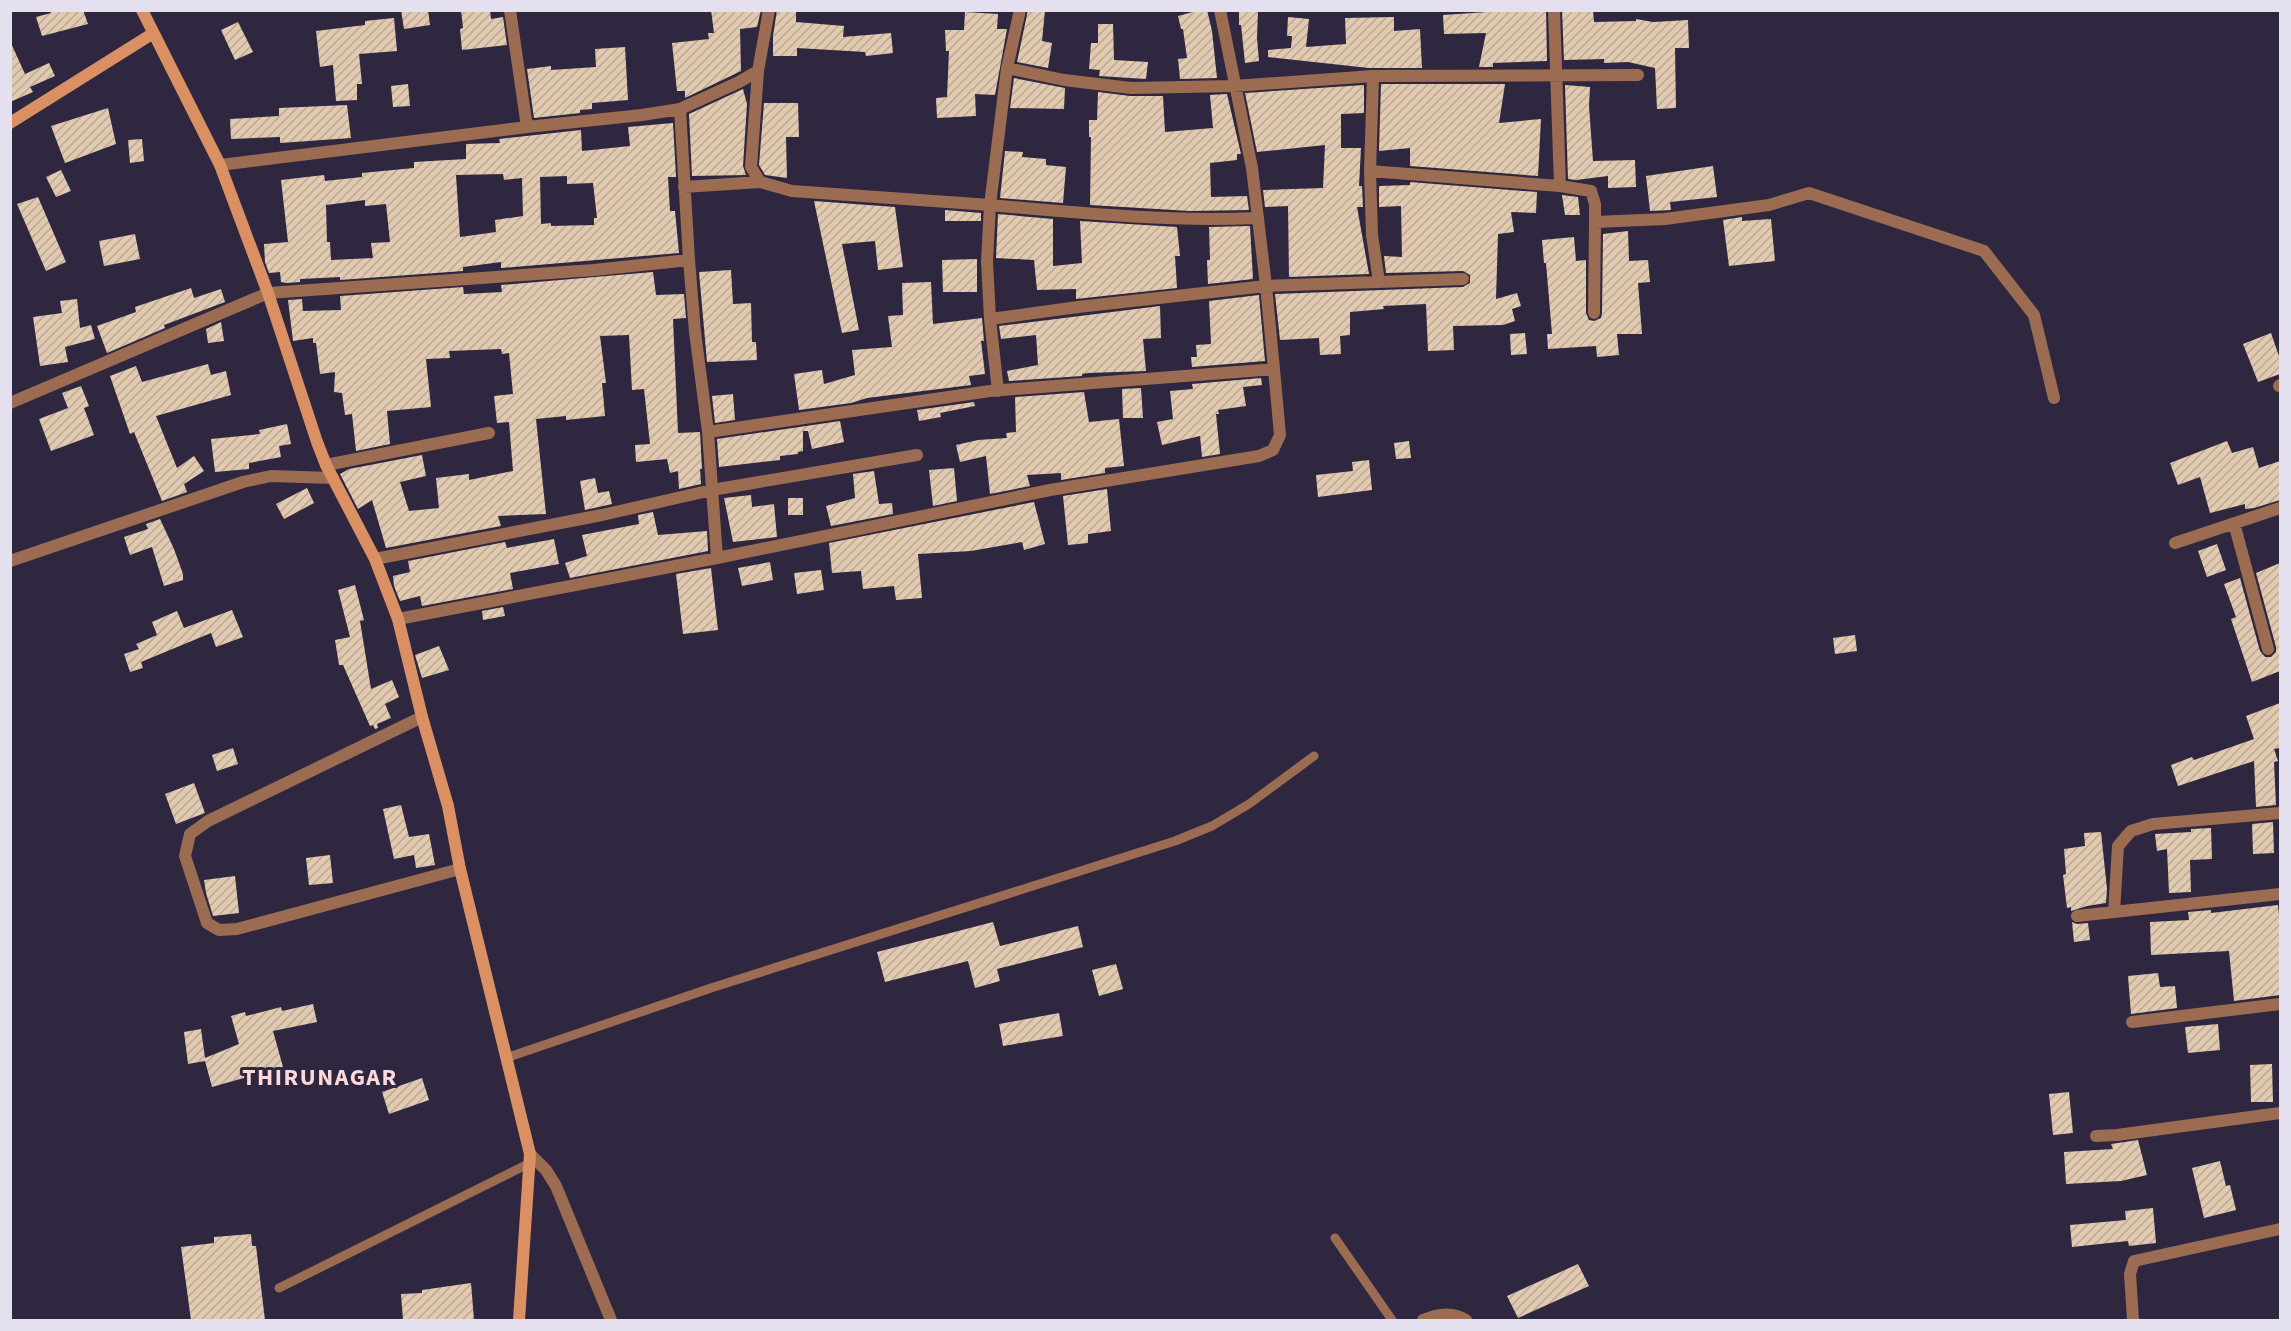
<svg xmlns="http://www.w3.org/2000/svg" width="2291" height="1331" viewBox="0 0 2291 1331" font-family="'Source Sans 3',sans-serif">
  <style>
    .building { fill: url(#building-hatch); fill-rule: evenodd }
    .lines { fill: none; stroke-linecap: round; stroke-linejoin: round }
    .lane { stroke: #9b6c51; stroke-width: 9 }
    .street { stroke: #9b6c51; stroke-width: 12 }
    .secondary { stroke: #db9063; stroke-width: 12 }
    .labels { text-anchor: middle; stroke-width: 6; stroke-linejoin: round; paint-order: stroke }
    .district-label { font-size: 24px; font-weight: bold; letter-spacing: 1.5px; fill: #fcd9db; stroke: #2e273f }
  </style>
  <defs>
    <pattern id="building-hatch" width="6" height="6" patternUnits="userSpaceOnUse" patternTransform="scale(1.5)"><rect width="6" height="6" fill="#e1cab0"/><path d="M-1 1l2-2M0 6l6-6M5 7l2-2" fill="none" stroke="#baa896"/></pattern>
  </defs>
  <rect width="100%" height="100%" fill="#2e273f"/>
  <path class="building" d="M50,10H83L88,24L42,36L36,17L51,13Z
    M401,10H428L430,25L404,29Z
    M461,10H490L491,19L503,17L507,45L462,50L460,29L463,28Z
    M711,10H761L757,27L740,29L741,71L685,98V91H677L672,43L709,39L708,33H714Z
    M777,10H796V22L844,26L843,37L891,33L893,53L866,56L865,52L797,48V56H773V36Z
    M1028,10H1045L1042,41L1052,43L1048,68L1017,62Z
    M1200,10H1207L1212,31L1217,78L1180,79L1178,59L1187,58L1183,29H1181L1178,16Z
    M1239,10H1258L1257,38L1259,61L1245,63L1241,25H1239Z
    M1517,10H1546L1547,61L1493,63V67H1479L1486,33L1444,34L1443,15Z
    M1562,10H1593L1594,22L1636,21V19L1653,22L1688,20L1689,48H1675L1676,108L1657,109L1655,68L1628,62L1604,63V59L1564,60Z
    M965,12L998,14L997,29H1007L995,95L975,94L976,116L937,118L936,98L947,97L949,51H946L945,30H964Z
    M1288,17L1309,19L1306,47L1346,44L1345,18L1394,17V31L1420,29L1422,68H1369L1268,57V50L1291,48L1292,36H1287Z
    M394,18L397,51L359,54L362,84H357V100L336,101L333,65L320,67L316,31L365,25V21Z
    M238,22L253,52L235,60L221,30Z
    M1098,24H1113L1114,60L1148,62L1146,79L1099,76L1100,70L1089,69L1091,43H1098Z
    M10,41L25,74L49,63L55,76L30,87L33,92L10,102Z
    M625,47L628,100L592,103V109L580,110V113L534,118L527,69L551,66V70L596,67L595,49Z
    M1014,78L1065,88L1064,109L1010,108Z
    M408,84L410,106L393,107L391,86Z
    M1381,84H1505L1499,123L1541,119L1538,176L1410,166V148L1379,151Z
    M1364,85V113L1341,114V148H1361L1359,186H1362L1363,207H1357L1369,274L1289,277L1288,206L1265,207L1263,190L1323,188L1325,145L1257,152L1245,93Z
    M1565,85L1590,87L1589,106L1593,161L1635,160L1636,187L1608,188V176L1576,180L1568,179Z
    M743,89L747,104L743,166L746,175L692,176L689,114Z
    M1098,92L1130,96H1163L1165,132L1213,128L1210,95L1227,94L1241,154H1237V160L1210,163L1211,197L1247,196L1249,210L1190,211L1090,205L1091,137H1089V120H1097Z
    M764,103H798L799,137H786L787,178L765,175L759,165Z
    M347,105L351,138L280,143V137L231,139L230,119L279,116V108Z
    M108,108L116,144L65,163L51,126Z
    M673,123L676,177H668L670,211H675L679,253L501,268V262L463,267V271L340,280V277L300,279V282L286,283L281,282L280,272L269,273L265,262L264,244L288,242L281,180L324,175L325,181L362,177V173L414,168V162L466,159V144L500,143L499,139L581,130L582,151L630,146L628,127ZM503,174L504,180L522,178L523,216L495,220L496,232L460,237L456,175ZM567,176V184L593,183L597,218H594V225L551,226V223L541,224L540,177ZM365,200V206L386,204L390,242L371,243L373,258L331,260L330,242H327L326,205Z
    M142,139L144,161L130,163L128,140Z
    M1005,151L1023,152L1022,157L1046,159V165L1066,167L1063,203L1000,198Z
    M1713,166L1717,197L1670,202L1671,210L1650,211L1646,176Z
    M61,170L71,191L56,197L46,177Z
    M1410,182L1537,192L1536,213L1511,212L1514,232L1498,234L1496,299L1517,293L1521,306L1512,309L1515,321L1503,325L1453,326L1454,350L1428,351L1426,304L1383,306L1384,309L1350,312V335L1340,336L1341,354L1320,355L1319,338L1280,340L1275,294L1463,287L1470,283V275L1463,271L1386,273L1384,256L1402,257L1401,206L1379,207V186L1410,185Z
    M1562,195L1578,197L1580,215H1565Z
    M38,197L66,262L46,271L17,204Z
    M814,201L895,207L903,267L878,270L875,241L842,244L859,330L842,333Z
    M945,210L981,213V221H945Z
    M998,214L1053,219V266L1082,263L1080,221L1177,227L1180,256H1175L1177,288L1076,299V289L1037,290L1034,260L996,258Z
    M1742,217V221L1771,219L1775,261L1729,266L1723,220Z
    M1250,226L1253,279L1208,284L1207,260H1210L1209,227Z
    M1628,231L1629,261L1648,260L1650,282L1638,283L1642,334H1617L1619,355L1597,357L1596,346L1548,349L1547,334H1552L1546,263H1544L1542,240L1574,237L1576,261L1586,260V313L1589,320L1594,321L1601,318L1602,313L1603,234Z
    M135,234L140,259L104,266L99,241Z
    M977,259V292H943L942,260Z
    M731,270L733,304L751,303L752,342H756L757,360L707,362L699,272Z
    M653,272L656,295L684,294L686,318L673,319L678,433L700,432L702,469H700L701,484L679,489L678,471L670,473L667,459L636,462L635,445L650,444L644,389L632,390L629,335L600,336L606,383H602L605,416L566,420V416L536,419L546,514L498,516L501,526L386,548L372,500L358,509L340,474L349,469L422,455L426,476L400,482L409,511L439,508L436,478L469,474V480L513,471L509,422L497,423L494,396L513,394L509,353L502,354L501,349L449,351L450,358L426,359L431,407L387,411L390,444L356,451L352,414L345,415L342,393L334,392L335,372L320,374L316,343H313V338L293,341L288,300L302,299L303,311L341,310L340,296L463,287L464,294L502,292L501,285Z
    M931,282L933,324L982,318L984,341H981L985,374L969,376L971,385L867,398L851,403L799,410L794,374L822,370L824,384L855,375L852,350L892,347L888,316L903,315L902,283Z
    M191,288L194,298L221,289L225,302L164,325L165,328L107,353L97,326L136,312L135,307Z
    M1259,295L1265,361L1192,367L1191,357H1197L1196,345L1211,344L1209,301Z
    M77,299L80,328L91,325L95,339L65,347L68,362L40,366L33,317L62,313L60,301Z
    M1160,306L1161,338L1143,339L1146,371L1088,373L1082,374V376L1009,381L1007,371L1038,365L1036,335L1001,339L999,326Z
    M221,322L224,341L208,343L206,329Z
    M1525,333L1527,354L1511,355L1510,334Z
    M2271,333L2280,359V374L2258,382L2243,344Z
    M208,364L211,375L226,371L231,395L156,416L177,468L194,456L204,471L184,484L187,492L162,501L134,432L130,434L110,376L136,366L142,382Z
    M1261,378L1262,385L1243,387L1246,406L1218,410L1219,414H1216L1220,454L1202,457L1200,436L1162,445L1157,422L1173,419L1170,391L1193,389L1192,384Z
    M81,386L89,406L84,408L94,435L51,451L39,419L68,408L62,393Z
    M1141,388L1143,418H1123L1122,389Z
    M1084,392L1089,422L1119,419L1124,466L1105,468V473L1061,480V473L1027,475L1030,486L990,494L986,456L960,462L956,445L978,440L1007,438L1006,433L1016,432L1015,397Z
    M733,394L735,420L715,423L712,396Z
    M974,402L975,406L940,413L941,417L919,421L917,410Z
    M840,421L844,442L812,449L808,431H803V451L798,452V454L780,456V460L719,467L717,439Z
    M287,424L291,444L279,446L281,457L249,463V469L215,472L211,439L260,434L259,430Z
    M1409,441L1411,458L1396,459L1394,443Z
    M2227,441L2232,453L2253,447L2259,468L2280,461V500L2254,508L2245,509V504L2210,513L2200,477L2178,485L2170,463Z
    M1369,460L1372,490L1318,497L1316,475L1353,471L1352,462Z
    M954,468L957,501L933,506L929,470Z
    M874,471L879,504L892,503L893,514L831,526L826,506L855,498L853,474Z
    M595,478L598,493L609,491L612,504L585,510L580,481Z
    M307,488L314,503L284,519L276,504Z
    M1107,489L1111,531L1088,534V543L1068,545L1063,496Z
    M751,495L752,507L774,504L777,537L733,542L724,498Z
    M788,498H803V515H788Z
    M1034,502L1045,544L1024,550L1022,542L971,551L918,554L922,598L896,600L894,586L863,589L861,571L832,573L829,543Z
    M653,512L658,535L707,531L708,551L570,578L565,563L587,556L582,535L639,524L638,515Z
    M160,519L174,549L183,574V580L164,586L152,547L130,555L124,537L148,529L146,524Z
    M554,539L559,564L510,573L513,589L422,606L420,596L400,601L394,586L393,576L410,572L408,561L505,542L507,548Z
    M2217,544L2226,570L2207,577L2198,551Z
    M770,562L773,580L742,586L738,568Z
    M2280,563V671L2252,682L2231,619L2236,617L2224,584L2240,578L2260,651L2265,657H2271L2276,652V647L2256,573Z
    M711,568L718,630L683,634L676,574Z
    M821,570L824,590L797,594L794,573Z
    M355,585L364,620L360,621L371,689L392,680L399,697L385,704L391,718L377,724L378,728L375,729L373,725L370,726L343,665H339L335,640L350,637L338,590Z
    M503,607L505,616L483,620L482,611Z
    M232,610L243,637L216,647L211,633L141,662L143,668L130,672L124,654L139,649L136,644L157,635L152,622L177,611L184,628Z
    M1855,635L1857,651L1835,654L1833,638Z
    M439,646L449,670L422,678L415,655Z
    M2280,703V748L2274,749L2278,761L2274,762L2276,805L2256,807L2254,761L2178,786L2171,765L2192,757L2194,760L2254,739L2246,716Z
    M233,748L238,764L217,771L212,755Z
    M194,783L205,813L176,824L165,794Z
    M401,805L409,837L429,834L435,865L416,868L414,855L394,859L383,809Z
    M2273,822L2274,853L2253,854L2252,824Z
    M2211,828L2212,859L2190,860L2191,892L2169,893L2167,849L2157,851L2155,834L2191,832V829Z
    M2101,832L2107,889L2106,903L2087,906L2071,911V907L2067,908L2063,875L2066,874L2064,849L2085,846L2084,833Z
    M330,855L333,883L309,885L306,858Z
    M235,876L239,913L213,916L206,893L204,880Z
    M2278,905L2280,926V995L2234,1001L2229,951L2151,955L2150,922L2189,920L2188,912L2211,910V913Z
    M993,922L1000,946L1078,926L1083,947L997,969L1000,981L975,988L968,961L885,982L877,952Z
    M2072,922L2077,924L2088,923L2090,940L2074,942Z
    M1116,964L1123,989L1099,996L1092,970Z
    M2158,973L2160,987L2175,986L2177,1008L2131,1014L2128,976Z
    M313,1004L317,1022L273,1031L283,1067L212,1087L205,1061L188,1064L184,1032L201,1029L205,1058L239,1044L231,1016L245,1012L246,1016L281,1007L282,1011Z
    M1059,1013L1063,1036L1003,1046L999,1024Z
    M2218,1024L2220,1050L2188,1053L2185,1027Z
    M2272,1064L2273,1102H2251L2250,1065Z
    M422,1078L429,1100L389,1114L382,1092Z
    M2069,1092L2073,1133L2053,1135L2049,1094Z
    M2138,1140L2147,1175L2121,1181L2066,1184L2064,1152L2113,1149L2111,1144Z
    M2220,1161L2226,1186L2230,1185L2236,1210L2204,1218L2192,1168Z
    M2153,1208L2156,1243L2129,1246L2128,1241L2072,1247L2070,1225L2126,1220L2125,1211Z
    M251,1234L252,1246H256L265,1320H191L181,1247L214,1243V1237Z
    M1578,1264L1589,1286L1518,1318L1507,1296Z
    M471,1283L474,1320H403L401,1294L422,1293V1290Z"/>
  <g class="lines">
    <path class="lane" d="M506,1058L711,988L1175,841L1212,826L1249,804L1314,756
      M1335,1238L1392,1320
      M279,1288L530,1163"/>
    <path class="street" d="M510,10L527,127
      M1220,10L1252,168L1266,286L1274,369
      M1554,10L1560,186L1591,191L1595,204V222L1665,219L1769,205L1809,193L1984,251L2034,315L2054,398
      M1007,68L1064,80L1131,88L1234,86L1373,76L1638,75
      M758,71L751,167L760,182L792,191L990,205L1007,68L1020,10
      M1373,76L1370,171L1372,235L1379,282
      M680,109L689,260L695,332L708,432L717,558
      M220,165L527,127L642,115L680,109L739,82L758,71L769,10
      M1370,171L1560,186
      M684,187L760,182
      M1594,313L1595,222
      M990,319L1078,307L1266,286L1463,279
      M2279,386L2280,385
      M998,391L990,319L987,261L990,205C1079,213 1168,222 1257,218
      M10,403L268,293L594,270L689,260
      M326,465L489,433
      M2234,523L2268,649
      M2175,543L2280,508
      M375,559L602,515L712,490L917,455
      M10,561L243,482L271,476L333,478
      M398,619L717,558L1050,490L1259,456L1273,450L1280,435L1274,369L990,391L708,432
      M422,717L208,821L190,834L185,856L207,923L219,930L237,929L460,869
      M2114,912L2118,846L2131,831L2153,824L2280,813
      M2077,916L2280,894
      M2132,1022L2280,1004
      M2096,1136L2117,1135L2280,1113
      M530,1154L546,1170L556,1186L611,1320
      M1423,1320C1437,1314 1452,1311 1466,1320
      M2133,1320L2130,1274L2134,1261L2280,1229"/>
    <path class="secondary" d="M142,10L220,165L268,293L317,442L326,465L375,559L398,619L422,717L448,806L460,869L530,1154L519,1320
      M10,123L152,34"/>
  </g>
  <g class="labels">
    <g class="district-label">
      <text x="320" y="1085">THIRUNAGAR</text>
    </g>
  </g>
  <rect width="2291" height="1331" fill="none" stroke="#e4e0f0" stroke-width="24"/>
</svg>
